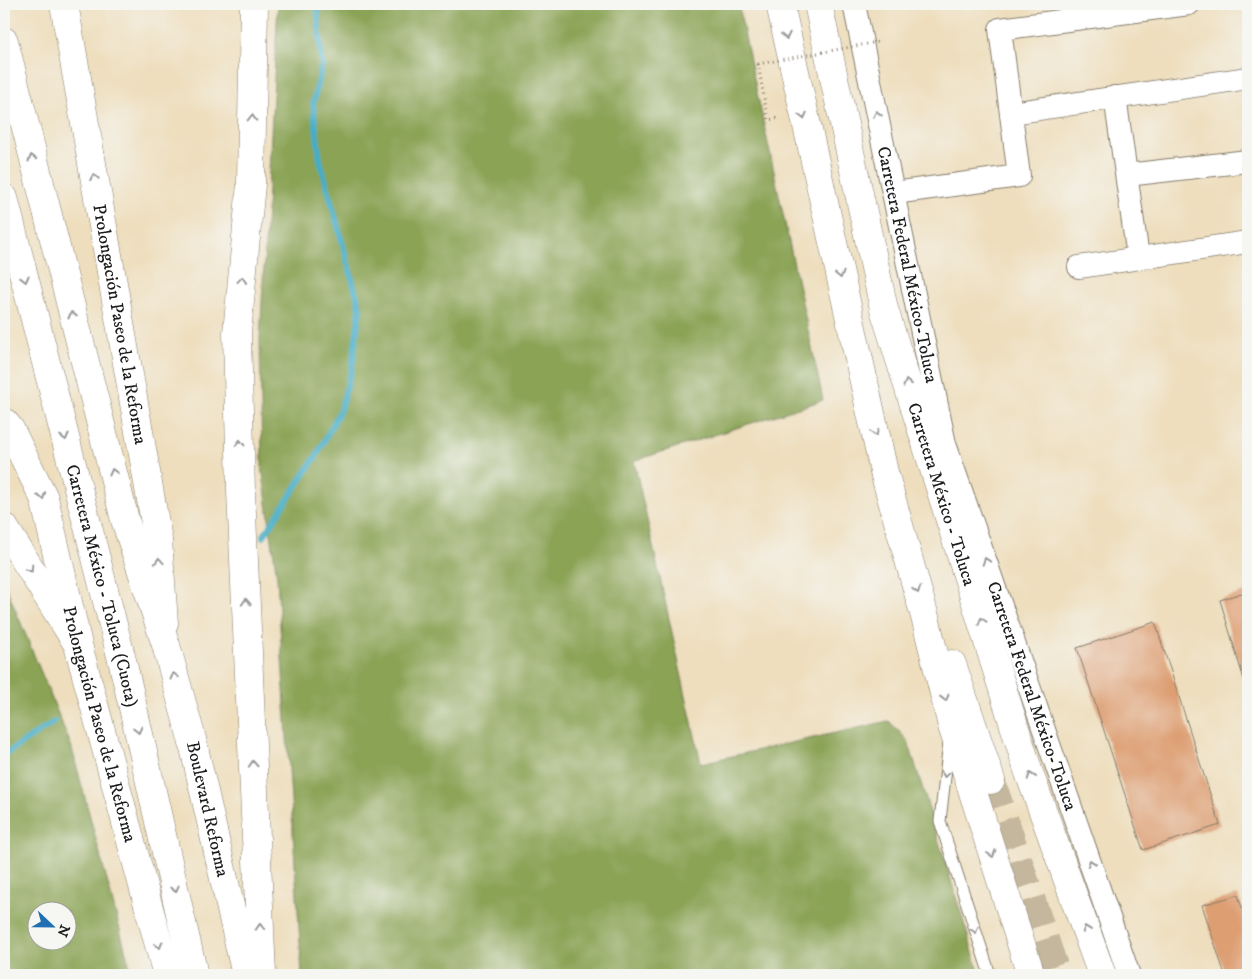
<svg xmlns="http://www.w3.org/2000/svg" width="1252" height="979" viewBox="0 0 1252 979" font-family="'IM FELL DW Pica',serif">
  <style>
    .forest { fill: #8aa354; stroke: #536038; fill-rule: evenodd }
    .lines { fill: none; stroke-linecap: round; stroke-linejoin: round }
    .stream { stroke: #47adc6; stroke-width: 6 }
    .building { fill: #dd9e72 }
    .primary-tunnel { stroke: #c4b79d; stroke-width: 28; stroke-dasharray: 28 14; stroke-linecap: butt }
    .service-casing { stroke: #857d6c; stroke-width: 13 }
    .minor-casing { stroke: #857d6c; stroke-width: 24 }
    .tertiary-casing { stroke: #857d6c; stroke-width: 29 }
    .secondary-casing { stroke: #857d6c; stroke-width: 29 }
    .primary-casing { stroke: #857d6c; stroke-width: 29 }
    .motorway-casing { stroke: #857d6c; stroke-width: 29 }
    .path { stroke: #857d6c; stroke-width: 3; stroke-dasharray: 1 4; stroke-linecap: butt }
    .service { stroke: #fff; stroke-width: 11 }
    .minor { stroke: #fff; stroke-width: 22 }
    .tertiary { stroke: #fff; stroke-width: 28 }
    .secondary { stroke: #fff; stroke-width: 28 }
    .primary { stroke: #fff; stroke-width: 28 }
    .motorway { stroke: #fff; stroke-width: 28 }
    .path-bridge { stroke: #857d6c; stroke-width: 3; stroke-dasharray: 1 4; stroke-linecap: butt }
    .oneway { stroke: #999 }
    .labels { text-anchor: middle; stroke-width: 5; stroke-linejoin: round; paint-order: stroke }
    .street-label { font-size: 18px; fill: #1c1c1c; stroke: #f6f6f2 }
  </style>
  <rect width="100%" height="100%" fill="#f6f6f2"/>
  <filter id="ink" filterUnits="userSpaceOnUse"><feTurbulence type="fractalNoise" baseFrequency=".02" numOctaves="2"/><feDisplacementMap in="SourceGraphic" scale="10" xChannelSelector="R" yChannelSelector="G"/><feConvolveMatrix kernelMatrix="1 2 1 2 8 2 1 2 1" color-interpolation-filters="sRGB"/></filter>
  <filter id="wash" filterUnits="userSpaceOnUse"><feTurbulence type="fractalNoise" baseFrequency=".0096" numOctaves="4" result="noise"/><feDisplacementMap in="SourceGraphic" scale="20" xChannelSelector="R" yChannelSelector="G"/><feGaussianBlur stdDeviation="1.12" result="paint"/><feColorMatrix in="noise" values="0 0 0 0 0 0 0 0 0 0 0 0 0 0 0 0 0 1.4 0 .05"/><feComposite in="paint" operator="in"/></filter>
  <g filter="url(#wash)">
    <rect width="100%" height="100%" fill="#eedebd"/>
    <path class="forest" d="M278,4H738L823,400L634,461L701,763L889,721L908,741L980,975H302L277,578L262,466L260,339Z
      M4,582L71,745L132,975H4ZM38,912H68V942H38Z"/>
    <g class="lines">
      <path class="stream" d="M263,537L317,455L340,410L352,368L360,308L320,160L313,104L322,65L317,4
        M4,755L54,722"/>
    </g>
    <g id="blocks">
      <path class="building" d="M1248,591V693L1220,600Z
        M1155,622L1220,825L1143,850L1077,648Z
        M1238,895L1248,927V975H1225L1202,905Z"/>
    </g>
  </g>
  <g filter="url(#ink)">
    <use href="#blocks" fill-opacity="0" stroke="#857d6c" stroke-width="1"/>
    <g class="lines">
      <path class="primary-tunnel" d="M991,780L1057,975"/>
      <g class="service-casing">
        <path id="service" d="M949,742L940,821L990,975"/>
      </g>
      <g class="minor-casing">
        <g id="minor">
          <path id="s1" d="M854,4L945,444L1129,975"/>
          <path d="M1115,97L1138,257"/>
          <path d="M1011,113L1248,78"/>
          <path d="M1127,175L1248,161"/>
          <path d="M894,193L1019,176L1000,29L1189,4"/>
          <path d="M1079,267L1248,242"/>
        </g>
      </g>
      <g class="tertiary-casing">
        <path id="tertiary" d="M4,527L75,640"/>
      </g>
      <g class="secondary-casing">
        <g id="secondary">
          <path id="s2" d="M64,4L158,540L164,623"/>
          <path id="s3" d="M4,422L10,429L44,498L78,645L167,975"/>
        </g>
      </g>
      <g class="primary-casing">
        <g id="primary">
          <path d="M780,4L884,472L925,617L952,726L1031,975"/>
          <path id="s4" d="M818,4L884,309L1028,770L1102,975"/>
          <path d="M952,664L991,780"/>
        </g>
      </g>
      <g class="motorway-casing">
        <g id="motorway">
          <path d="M254,4L251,184L237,333L241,491L262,975"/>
          <path id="s5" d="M4,41L125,520L166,645L192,739L246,975"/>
          <path id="s6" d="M4,198L123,664L194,975"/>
        </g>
      </g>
      <path class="path" d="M758,64L768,120L780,118"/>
      <use href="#service" class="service"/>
      <use href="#minor" class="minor"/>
      <use href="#tertiary" class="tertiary"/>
      <use href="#secondary" class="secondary"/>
      <use href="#primary" class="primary"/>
      <use href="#motorway" class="motorway"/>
      <path class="path-bridge" d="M758,64L878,42"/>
    </g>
    <defs><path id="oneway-chevron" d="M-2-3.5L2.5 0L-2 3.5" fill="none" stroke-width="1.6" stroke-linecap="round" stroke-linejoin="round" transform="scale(1.25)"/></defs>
    <g class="oneway">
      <use href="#oneway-chevron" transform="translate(786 36) rotate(78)"/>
      <use href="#oneway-chevron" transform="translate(877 114) rotate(-102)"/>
      <use href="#oneway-chevron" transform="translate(803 116) rotate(77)"/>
      <use href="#oneway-chevron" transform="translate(252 118) rotate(-89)"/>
      <use href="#oneway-chevron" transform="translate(32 158) rotate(-104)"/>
      <use href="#oneway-chevron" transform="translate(94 177) rotate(-100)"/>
      <use href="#oneway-chevron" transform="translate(840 275) rotate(77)"/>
      <use href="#oneway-chevron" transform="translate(25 279) rotate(76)"/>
      <use href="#oneway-chevron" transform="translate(242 280) rotate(-85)"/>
      <use href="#oneway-chevron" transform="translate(72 315) rotate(-104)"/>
      <use href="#oneway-chevron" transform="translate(907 383) rotate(-107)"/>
      <use href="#oneway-chevron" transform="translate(875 433) rotate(77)"/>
      <use href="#oneway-chevron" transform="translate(65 437) rotate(76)"/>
      <use href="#oneway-chevron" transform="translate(240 443) rotate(-91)"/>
      <use href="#oneway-chevron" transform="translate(113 472) rotate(-104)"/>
      <use href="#oneway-chevron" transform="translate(42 496) rotate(69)"/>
      <use href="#oneway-chevron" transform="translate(159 561) rotate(-94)"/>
      <use href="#oneway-chevron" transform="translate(986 561) rotate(-109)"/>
      <use href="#oneway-chevron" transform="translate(30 569) rotate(57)"/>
      <use href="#oneway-chevron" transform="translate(917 590) rotate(74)"/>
      <use href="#oneway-chevron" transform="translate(246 602) rotate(-93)"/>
      <use href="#oneway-chevron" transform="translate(982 621) rotate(-108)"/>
      <use href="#oneway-chevron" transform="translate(174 676) rotate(-106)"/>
      <use href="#oneway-chevron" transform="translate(945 698) rotate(76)"/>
      <use href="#oneway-chevron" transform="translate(138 730) rotate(77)"/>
      <use href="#oneway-chevron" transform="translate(253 764) rotate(-93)"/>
      <use href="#oneway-chevron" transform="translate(945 774) rotate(98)"/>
      <use href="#oneway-chevron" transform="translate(1031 776) rotate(-109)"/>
      <use href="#oneway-chevron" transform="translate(992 854) rotate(72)"/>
      <use href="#oneway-chevron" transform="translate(1091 863) rotate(-109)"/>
      <use href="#oneway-chevron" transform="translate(175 889) rotate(77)"/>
      <use href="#oneway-chevron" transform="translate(260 927) rotate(-93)"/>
      <use href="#oneway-chevron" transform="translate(1086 929) rotate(-110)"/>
      <use href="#oneway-chevron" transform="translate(975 930) rotate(72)"/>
      <use href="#oneway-chevron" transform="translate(159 945) rotate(75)"/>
    </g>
  </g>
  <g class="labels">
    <g class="street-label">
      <text dy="6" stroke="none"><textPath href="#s1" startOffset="266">Carretera Federal México-Toluca</textPath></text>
      <text dy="6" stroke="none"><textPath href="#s2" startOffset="325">Prolongación Paseo de la Reforma</textPath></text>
      <text dy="6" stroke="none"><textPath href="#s4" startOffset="506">Carretera México - Toluca</textPath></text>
      <text dy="6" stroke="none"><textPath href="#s6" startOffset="400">Carretera México - Toluca (Cuota)</textPath></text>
      <text dy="6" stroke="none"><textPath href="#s1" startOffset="716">Carretera Federal México-Toluca</textPath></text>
      <text dy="6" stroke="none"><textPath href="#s3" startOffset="319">Prolongación Paseo de la Reforma</textPath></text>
      <text dy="6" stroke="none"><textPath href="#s5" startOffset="795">Boulevard Reforma</textPath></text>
    </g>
  </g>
  <rect width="1252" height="979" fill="none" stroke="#f6f6f2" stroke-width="20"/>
  <g transform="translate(52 926) rotate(112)"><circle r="24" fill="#f6f6f2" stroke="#9f9f9c"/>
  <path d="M0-4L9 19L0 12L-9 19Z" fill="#1f6fb2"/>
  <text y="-8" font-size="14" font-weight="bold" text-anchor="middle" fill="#1c1c1c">N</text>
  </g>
</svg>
